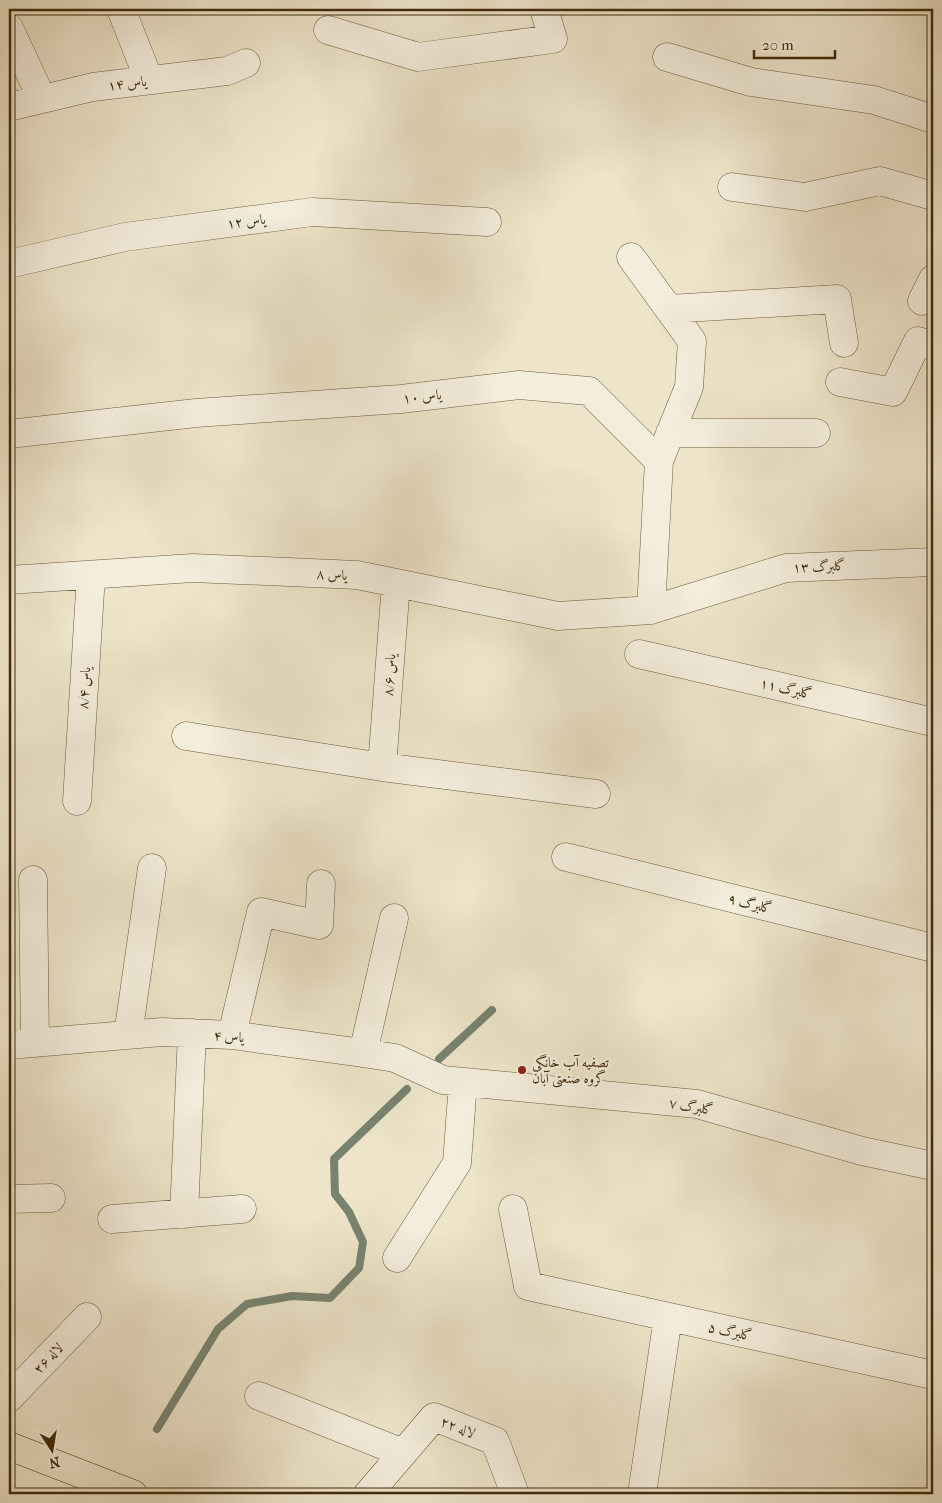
<svg xmlns="http://www.w3.org/2000/svg" width="942" height="1503" viewBox="0 0 942 1503" font-family="'IM FELL French Canon',Amiri,serif">
  <style>
    .lines { fill: none; stroke-linecap: round; stroke-linejoin: round }
    .stream { stroke: #778370; stroke-width: 8 }
    .minor-casing { stroke: #6e583a; stroke-width: 29 }
    .major-casing { stroke: #432a0b; stroke-width: 29 }
    .minor { stroke: #f3eddc; stroke-width: 28 }
    .major { stroke: #ede4c9; stroke-width: 28 }
    .poi-dot { fill: #8f2418; stroke: #f3eddc; stroke-width: 2 }
    .labels { text-anchor: middle; stroke-width: 4.5; stroke-linejoin: round; paint-order: stroke }
    .street-label { font-size: 14px; fill: #432a0b; stroke: #f3eddc }
    .poi-label { font-size: 14px; fill: #432a0b; stroke: #f3eddc; text-anchor: start }
  </style>
  <rect width="100%" height="100%" fill="#ede4c9"/>
  <filter id="stains"><feTurbulence type="fractalNoise" baseFrequency=".004" numOctaves="4"/><feColorMatrix values="0 0 0 0 .2 0 0 0 0 .09 0 0 0 0 .02 0 0 0 .5 -.17"/></filter>
  <radialGradient id="worn" r=".72"><stop offset=".6" stop-color="#630" stop-opacity="0"/><stop offset="1" stop-color="#630" stop-opacity=".3"/></radialGradient>
  <g class="lines">
    <path class="stream" d="M439,1059L492,1010
      M157,1429L218,1329L247,1304L292,1296L330,1298L359,1268L363,1242L349,1212L335,1194L334,1159L407,1089"/>
    <g class="minor-casing">
      <path id="minor" d="M121,9L149,80
        M9,28L42,99
        M328,30L418,57L553,39L544,9
        M667,57L751,82L874,100L933,119
        M9,107L93,87L227,71L246,63
        M732,187L805,197L880,181L933,196
        M631,257L692,341L689,387L659,461
        M9,264L125,237L312,212L487,222
        M922,301L933,279
        M669,309L837,299L844,343
        M840,382L893,392L918,341L933,346
        M670,433H816
        M9,434L196,413L401,399L519,385L589,391L659,461L651,610
        M9,580L193,568L357,575L558,616L651,610L786,568L933,562
        M639,654L933,722
        M186,736L382,767L596,794
        M382,767L396,583
        M77,801L91,575
        M566,857L933,948
        M33,880L35,1043
        M128,1035L152,868
        M232,1035L261,912L319,925L321,884
        M9,1045L162,1032L232,1035L363,1053L395,1058L443,1080L697,1104L862,1151L933,1166
        M363,1053L394,918
        M9,1199L51,1198
        M513,1209L528,1286L933,1375
        M184,1214L192,1033
        M112,1219L242,1209
        M397,1258L457,1163L463,1082
        M259,1396L403,1453
        M9,1398L87,1317
        M368,1494L434,1417L495,1441L515,1494
        M642,1494L668,1317"/>
    </g>
    <g class="major-casing">
      <path id="major" d="M9,1446L133,1494"/>
    </g>
    <use href="#minor" class="minor"/>
    <use href="#major" class="major"/>
  </g>
  <circle class="poi-dot" cx="522" cy="1070" r="5"/>
  <g class="labels">
    <g class="street-label">
      <text transform="translate(127 83) rotate(-7)" y="5">یاس ۱۴</text>
      <text transform="translate(246 221) rotate(-7)" y="5">یاس ۱۲</text>
      <text transform="translate(422 396) rotate(-6)" y="5">یاس ۱۰</text>
      <text transform="translate(819 566) rotate(-2)" y="5">گلبرگ ۱۳</text>
      <text transform="translate(332 574) rotate(3)" y="5">یاس ۸</text>
      <text transform="translate(389 675) rotate(-86)" y="5">یاس ۸/۶</text>
      <text transform="translate(84 688) rotate(-86)" y="5">یاس ۸/۴</text>
      <text transform="translate(786 688) rotate(13)" y="5">گلبرگ ۱۱</text>
      <text transform="translate(750 903) rotate(14)" y="5">گلبرگ ۹</text>
      <text transform="translate(229 1036) rotate(5)" y="5">یاس ۴</text>
      <text transform="translate(691 1106) rotate(10)" y="5">گلبرگ ۷</text>
      <text transform="translate(730 1331) rotate(12)" y="5">گلبرگ ۵</text>
      <text transform="translate(48 1358) rotate(-46)" y="5">لاله ۲۶</text>
      <text transform="translate(458 1427) rotate(22)" y="5">لاله ۲۲</text>
    </g>
    <g class="poi-label">
      <text x="532" y="1067">تصفیه آب خانگی<tspan x="532" dy="16">گروه صنعتی آبان</tspan></text>
    </g>
  </g>
  <rect width="942" height="1503" fill="none" stroke="#ede4c9" stroke-width="30"/>
  <rect x="10" y="10" width="922" height="1483" fill="none" stroke="#432a0b" stroke-width="2.5"/>
  <rect x="15" y="15" width="912" height="1473" fill="none" stroke="#432a0b"/>
  <g transform="translate(52 1450) rotate(168)" stroke="#f3eddc" stroke-width="4" paint-order="stroke">
  <path d="M0-4L9 19L0 12L-9 19Z" fill="#432a0b"/>
  <text y="-8" font-size="14" font-weight="bold" text-anchor="middle" fill="#432a0b">N</text>
  </g>
  <path d="M754 50v8h81v-8" fill="none" stroke="#432a0b" stroke-width="2.5"/>
  <text x="762" y="50" font-size="15" fill="#432a0b" stroke="#f3eddc" stroke-width="4" paint-order="stroke">20 m</text>
  <rect width="100%" height="100%" filter="url(#stains)"/>
  <rect width="100%" height="100%" fill="url(#worn)"/>
</svg>
